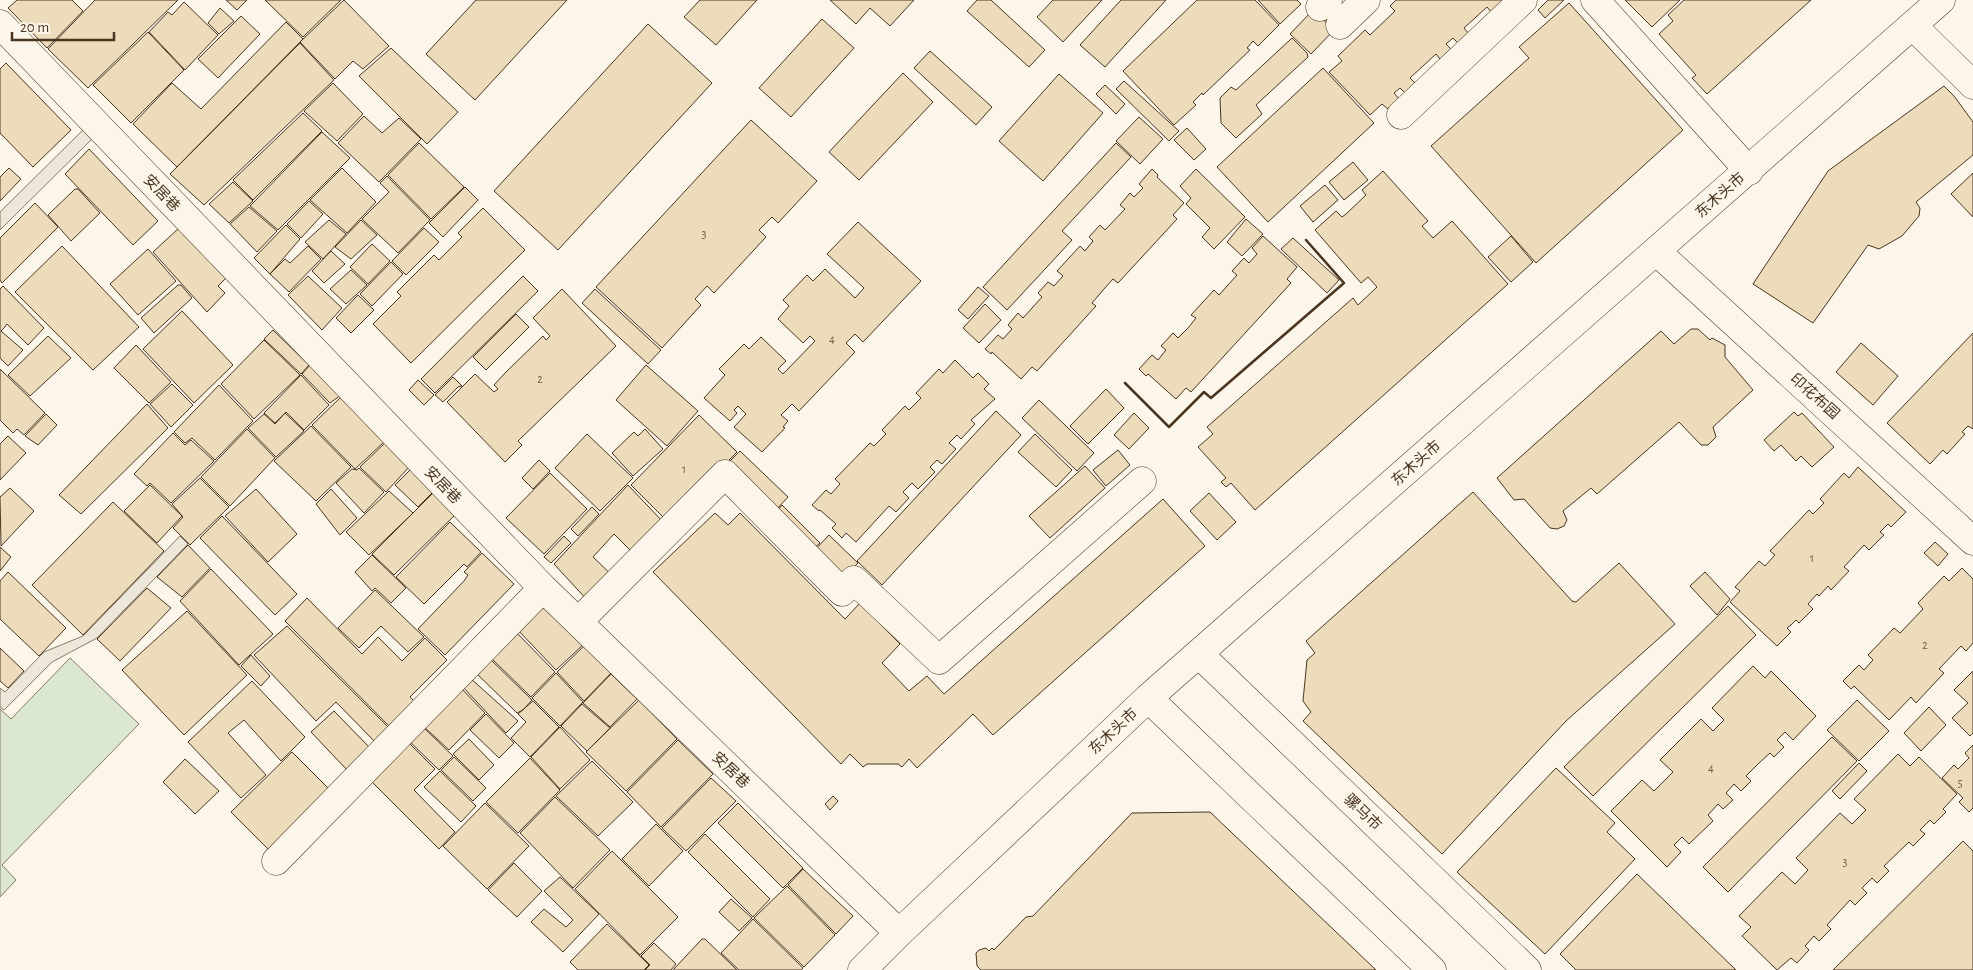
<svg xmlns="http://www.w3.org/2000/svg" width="1973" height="970" viewBox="0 0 1973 970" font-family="'Alegreya Sans','Noto Sans SC',sans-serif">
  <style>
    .green { fill: #dce7d0; stroke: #887966 }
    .parking { fill: #ede7d9; stroke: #887966 }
    .building { fill: #ecdcbc; stroke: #4a3520 }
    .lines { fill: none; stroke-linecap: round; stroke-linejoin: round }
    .minor-casing { stroke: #4a3520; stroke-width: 29 }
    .minor { stroke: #fbf6e9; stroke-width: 28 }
    .wall { stroke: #4a3520; stroke-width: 2.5 }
    .labels { text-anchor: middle; stroke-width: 4; stroke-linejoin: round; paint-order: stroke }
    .number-label { font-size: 12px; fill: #725f47 }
    .street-label { font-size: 15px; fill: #4a3520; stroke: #fbf6e9 }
  </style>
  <rect width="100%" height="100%" fill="#fbf6e9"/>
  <path class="green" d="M70,658L139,724L2,865L16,880L0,897V709L11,719Z"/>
  <path class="parking" d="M87,126L96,135L0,230V212Z
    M180,536L188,544L97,638L52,662L4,710L0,707V688L5,692L44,652L83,636Z"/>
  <path class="building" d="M17,0H72L83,11L47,48L8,8Z
    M95,0H178L88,88L48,49Z
    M226,0H247L237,10Z
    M265,0H341L303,37Z
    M344,0L389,46L363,69L353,61L335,79L300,42Z
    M476,0H567L475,100L426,54Z
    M700,0H757L716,45L684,17Z
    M830,0H914L890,26L870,8L856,24Z
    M977,0H991L1045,50L1029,67L967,11Z
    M1053,0H1102L1063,42L1037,17Z
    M1121,0H1166L1105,67L1080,45Z
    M1197,0H1255L1279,25L1258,46L1253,41L1247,48L1250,50L1203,95L1202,93L1193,102L1196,105L1174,125L1123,71Z
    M1258,0H1297L1301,4L1280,24Z
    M1396,0H1504L1491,12L1487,7L1464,28L1469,34L1458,43L1453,38L1446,44L1451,49L1440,59L1436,54L1410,78L1415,83L1405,93L1400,88L1394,93L1399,99L1388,109L1382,104L1370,115L1329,72L1342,61L1338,56L1365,30L1370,35L1395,11L1390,6Z
    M1548,0H1564L1545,18L1538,10Z
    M1625,0H1680L1652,27Z
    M1684,0H1811L1707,94L1692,78L1696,75L1659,34L1673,21L1668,15Z
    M184,2L218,35L185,70L149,32L168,12L172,15Z
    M1569,3L1683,130L1536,263L1431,146L1529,58L1519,47Z
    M220,8L234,21L219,34L208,23Z
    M1313,10L1334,30L1311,54L1290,34Z
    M241,16L260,34L218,78L198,59Z
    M822,19L854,48L791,117L759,88Z
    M286,22L303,39L177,167L133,124L172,83L201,109Z
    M648,24L712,83L558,250L494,191Z
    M148,32L184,70L131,123L93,85Z
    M1292,38L1307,53L1308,57L1256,105L1262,114L1236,138L1221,123L1220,98L1231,87L1236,90Z
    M300,43L334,80L204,205L170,174Z
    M391,48L458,112L427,144L359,76Z
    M930,51L992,107L976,125L914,68Z
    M6,63L71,130L33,167L0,133V69Z
    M1323,68L1374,123L1268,222L1217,167Z
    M903,73L933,102L859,180L829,152Z
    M1059,74L1103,113L1043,181L999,141Z
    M1124,81L1179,131L1169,141L1116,89Z
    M333,83L363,114L337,141L304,111Z
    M1105,85L1125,104L1116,114L1096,94Z
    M1944,86L1954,96L1973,122V155L1916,202L1920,208L1919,216L1902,236L1879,249L1868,245L1813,323L1753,284L1828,171Z
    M303,113L322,131L253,200L233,180Z
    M364,116L382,133L399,118L421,139L379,182L338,143Z
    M1139,117L1163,139L1140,164L1116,141Z
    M751,120L817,181L778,223L772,217L759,230L766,237L714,293L707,286L695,299L701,305L662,348L596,287Z
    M1187,128L1206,149L1194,160L1174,140Z
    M322,132L350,158L278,230L250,206Z
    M419,143L464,187L431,219L388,175Z
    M1116,143L1131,157L1062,231L1072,240L1007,310L983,287Z
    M89,149L158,221L133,245L65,174Z
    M1353,162L1368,180L1344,200L1329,182Z
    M9,168L21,179L0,201V177Z
    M342,168L376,202L347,233L310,200Z
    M1152,169L1158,175L1157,177L1184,203L1173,215L1177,219L1118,283L1113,279L1104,289L1092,303L1096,306L1037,371L1032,367L1021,379L992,352L991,354L985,349L998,335L1003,339L1012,329L1008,325L1018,313L1023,318L1042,297L1038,293L1048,282L1054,286L1063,276L1057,271L1080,246L1085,251L1093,241L1089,237L1100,225L1105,230L1125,209L1120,205L1130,193L1134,197L1143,188L1139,184Z
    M1196,169L1245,217L1214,249L1202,237L1210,228L1186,204L1191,198L1180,186Z
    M1383,171L1428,221L1422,226L1433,238L1452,221L1508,284L1255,510L1231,483L1226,487L1221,482L1226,478L1198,447L1213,434L1207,427L1353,298L1358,305L1377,287L1368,277L1361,283L1315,230L1336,211L1342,217L1346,214L1366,195L1362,190Z
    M1973,173V217L1951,194Z
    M387,176L430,220L398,253L362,219L389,192L380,183Z
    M233,182L253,201L229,223L209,204Z
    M1325,185L1338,200L1313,222L1300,206Z
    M465,187L478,200L443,237L429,223Z
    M75,189H78L100,213L71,241L48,215Z
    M309,201L323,214L301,238L287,224Z
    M35,203L58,227L2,283L0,280V238Z
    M249,207L277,231L257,252L230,224Z
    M483,208L525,250L411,363L373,324L401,296L397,292L434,255L439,260L462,237L458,233Z
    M1246,219L1263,234L1242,256L1227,242Z
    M329,220L346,234L323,259L305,242Z
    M361,220L377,235L351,259L335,247Z
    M858,222L921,281L863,342L855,334L846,343L855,352L799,411L792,404L781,415L788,421L783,427L785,428L762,452L734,427L746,414L738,406L734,410L737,413L730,421L704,398L725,375L719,369L744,344L749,349L761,337L786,361L778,369L783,374L815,341L810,336L803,343L778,319L789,306L783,300L807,275L813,281L825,269L855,298L864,288L827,254Z
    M286,225L300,239L270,274L254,258Z
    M179,228L227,277L218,286L225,293L207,312L153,252Z
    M424,228L439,242L406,275L392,261Z
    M1263,236L1297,267L1287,279L1291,283L1191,392L1186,388L1176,399L1148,374L1146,376L1139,369L1152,355L1158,360L1166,350L1161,346L1173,333L1178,338L1188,328L1196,318L1191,315L1214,290L1219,295L1237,275L1232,271L1244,258L1249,263L1257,254L1252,248Z
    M1511,236L1533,262L1511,282L1488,257Z
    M1293,238L1339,280L1327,293L1281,249Z
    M372,244L390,261L368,284L350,267Z
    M62,246L139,327L93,370L15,292Z
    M308,246L321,259L289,292L270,274L285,259L290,263Z
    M148,249L176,281L138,315L110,284Z
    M331,251L345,264L324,283L312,271Z
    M391,262L403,274L372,306L360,294Z
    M351,270L367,285L346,304L330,289Z
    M308,276L342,308L322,330L288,295Z
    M523,276L538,291L435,393L421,379Z
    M178,285H181L192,298L154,333L141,318Z
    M3,286L44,328L28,345L7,324L4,328L1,331L23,350L8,366L0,358V289Z
    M978,287L989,296L968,319L958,310Z
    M562,289L616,346L518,441L522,445L505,462L447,402L475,374L494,392L498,389L494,385L506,372L543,336L546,340L550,336L533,318Z
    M595,289L661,350L648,364L582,303Z
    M358,295L374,310L351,333L336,318Z
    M985,304L1001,320L979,343L963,328Z
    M182,311L233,365L194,403L143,349Z
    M516,314L529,327L486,370L473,357Z
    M1691,329H1698L1710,340L1712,338L1725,345V357L1753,390L1713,427L1716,437L1708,445H1701L1679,422L1597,494L1591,488L1563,511L1567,520L1564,526L1557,529L1550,528L1524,499L1514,500L1497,478L1661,331L1674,344Z
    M273,330L309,365L301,374L264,339Z
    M1973,333V429L1968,426L1962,432L1965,434L1947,454L1943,450L1930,464L1887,423Z
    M48,336L71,358L30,396L8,375Z
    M264,340L300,375L254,419L221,384Z
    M1861,343L1898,376L1873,405L1836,372Z
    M136,345L171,382L149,403L114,368Z
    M955,360L973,378L978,373L989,384L984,389L995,399L971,420L975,424L961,439L957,435L949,443L956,449L942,464L937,460L930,467L935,472L918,489L912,483L903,492L909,498L896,512L889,506L856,542L846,533L842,538L832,528L836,524L820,510L819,511L812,505L826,490L831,494L840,484L835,479L870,443L874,446L886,434L882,430L905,406L909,410L921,398L916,393L939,369L943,373Z
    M310,365L341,395L330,403L302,374Z
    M646,365L698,411L667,446L616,400Z
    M0,369L45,413L24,435L17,429L13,433L0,420Z
    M301,375L329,405L304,430L286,412L275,423L264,413Z
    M453,377L462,386L458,387L443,402L435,395Z
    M418,380L434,395L424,405L409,390Z
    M172,384L193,405L171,427L150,404Z
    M219,385L253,421L215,460L192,438L185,443L174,432Z
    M1106,389L1124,408L1088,444L1070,426Z
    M342,396L385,441L355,469L312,425Z
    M1039,400L1094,453L1077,471L1022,418Z
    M147,404L168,428L81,514L59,495Z
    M996,411L1021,435L882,585L857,561Z
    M1794,412L1798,416L1802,413L1834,447L1812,467L1801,456L1796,461L1781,445L1774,451L1764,440Z
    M285,413L304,431L276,457L248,428L264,414L275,424Z
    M1134,413L1149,428L1129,449L1114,435Z
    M46,414L57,425L38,445L25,436Z
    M699,415L737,452L668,522L631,485Z
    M311,426L351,467L316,501L274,461Z
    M247,429L275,458L230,506L201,477Z
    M645,429L663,449L633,476L612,453L634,432L638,436Z
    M173,433L185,445L191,440L214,461L171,503L150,483L147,486L134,474Z
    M587,434L633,478L600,511L555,468Z
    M1035,434L1072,470L1056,487L1018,452Z
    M8,436L26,453L0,480V444Z
    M387,441L411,465L386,492L360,467Z
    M1118,450L1130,465L1106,486L1093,470Z
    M740,451L788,497L775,511L727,464Z
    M539,460L550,471L533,489L522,478Z
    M1085,466L1105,488L1050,538L1029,516Z
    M1858,467L1906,512L1891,527L1888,524L1880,532L1884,535L1869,550L1864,545L1844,567L1849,571L1831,590L1828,586L1819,596L1817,594L1808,604L1813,609L1799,623L1796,620L1792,624L1787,628L1791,632L1777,646L1730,602L1740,591L1735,587L1759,561L1765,566L1775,555L1770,551L1809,510L1813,514L1824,503L1820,499L1844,473L1849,478Z
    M359,468L384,492L364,513L336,483L352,469L357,470Z
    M412,468L435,490L418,507L395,485Z
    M550,473L587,509L544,554L506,518Z
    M200,478L229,507L190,545L173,528L183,517L172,504Z
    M150,485L182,516L157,543L124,511Z
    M628,485L665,524L635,555L614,534L593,557L614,577L589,602L554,564Z
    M10,488L34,511L1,546L0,497Z
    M256,489L297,534L268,562L225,516Z
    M331,489L357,518L340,535L316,504Z
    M436,490L457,513L394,575L372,554Z
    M389,491L413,513L369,555L346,532Z
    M1473,492L1572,601L1576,602L1619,563L1675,624L1566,721L1442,854L1303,721L1311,712L1303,701L1307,660L1315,653L1306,641Z
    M1209,493L1236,522L1217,540L1190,511Z
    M1163,499L1205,546L993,735L973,714L917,768L909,759L902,767L898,764H867L863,767L850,754L841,764L653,572L715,513L728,525L740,513L845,619L860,603L900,644L882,663L909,691L927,676L944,694Z
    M113,502L164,551L83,635L32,585Z
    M782,505L820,543L812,550L775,513Z
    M592,507L599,514L578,536L571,529Z
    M222,516L297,594L275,615L200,538Z
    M450,522L481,552L467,567L464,564L424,604L396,577Z
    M829,535L858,563L843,579L814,551Z
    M564,536L571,543L551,563L544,557Z
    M1935,542L1948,554L1938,566L1924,553Z
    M188,545L210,568L182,597L157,577Z
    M0,547L11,557L0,571Z
    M482,553L514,584L445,655L418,629L464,581L468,575L464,572Z
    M372,555L406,588L391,603L375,588L372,591L355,572Z
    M1962,568L1973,579V643L1966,651L1961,646L1939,669L1944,673L1916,703L1911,697L1889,720L1854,686L1851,689L1843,681L1859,665L1864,670L1873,660L1868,655L1894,628L1900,633L1923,609L1918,603L1944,576L1949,581Z
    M211,569L273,634L239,665L180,601Z
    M8,572L66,628L39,656L0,619V581Z
    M1705,572L1730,599L1717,615L1690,586Z
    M147,588L171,608L120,661L97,639Z
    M375,590L424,637L408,652L381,626L359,648L338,628Z
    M307,598L362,654L378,637L402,661L425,638L447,660L410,697L414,701L390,727L285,621Z
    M543,600L585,643L556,670L516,628Z
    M1728,606L1756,635L1593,796L1564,767Z
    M187,611L247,675L184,735L122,670Z
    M287,626L393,732L379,746L336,702L316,721L254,655Z
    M514,630L555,672L531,697L489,656Z
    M586,644L614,670L584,701L557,672Z
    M0,648L24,671L8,688L0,681Z
    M251,655L270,676L261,686L241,666Z
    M488,657L532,700L523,710L517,713L474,671Z
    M1753,666L1765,678L1771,671L1816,716L1793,740L1785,732L1777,740L1784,747L1774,757L1770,753L1758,764L1746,776L1751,781L1741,791L1734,784L1726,793L1733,800L1723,809L1718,804L1708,815L1713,821L1689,844L1682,837L1674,845L1681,852L1667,867L1611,811L1642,780L1654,791L1673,772L1660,760L1701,719L1713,731L1724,720L1712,708Z
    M1973,671V733L1970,736L1952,718L1968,703L1954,690Z
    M556,673L583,702L560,726L532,698Z
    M611,674L637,699L610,727L583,703Z
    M469,677L518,721L506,733L461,685Z
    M252,681L305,737L281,761L244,720L228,733L266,775L241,798L188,742Z
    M460,687L485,713L449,750L421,724Z
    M639,700L677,739L626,791L586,752Z
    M1857,700L1889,731L1859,761L1827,730Z
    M533,701L559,727L530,757L511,738L526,722L518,714Z
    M582,704L610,728L587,751L561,726Z
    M1929,707L1946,725L1921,751L1904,733Z
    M334,711L371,749L348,771L311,732Z
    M486,714L514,743L499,758L470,730Z
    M421,725L453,756L439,770L407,739Z
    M560,727L590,760L560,789L531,757Z
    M1832,737L1857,761L1728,892L1703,867Z
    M469,739L494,765L479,780L453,754Z
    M406,740L435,769L414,790L455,832L439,849L369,779Z
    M678,740L713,774L661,827L627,792Z
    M1973,745V808L1969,812L1959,802L1963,798L1942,778L1954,765L1958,769L1969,758L1965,753Z
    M292,752L334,794L273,854L231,812Z
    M1898,754L1910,766L1919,757L1957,794L1943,809L1946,812L1934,824L1930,820L1920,830L1925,834L1913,846L1909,842L1884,866L1889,871L1877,883L1872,878L1862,888L1867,893L1855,905L1850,900L1827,925L1831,929L1819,941L1814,936L1805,946L1809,950L1797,963L1791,958L1777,970L1742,936L1751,927L1739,916L1782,872L1795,884L1808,870L1796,858L1840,813L1852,824L1866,810L1854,799Z
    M454,757L486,788L473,801L441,770Z
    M530,758L560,790L518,833L486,802Z
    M185,759L219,791L195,814L163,782Z
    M592,761L633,802L598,836L556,796Z
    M1859,763L1867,771L1840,799L1832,791Z
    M1556,768L1615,823L1607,832L1635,859L1545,954L1457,872Z
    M440,771L476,806L461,822L424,787Z
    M711,778L736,801L686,851L662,828Z
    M833,796L838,801L830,810L825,804Z
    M555,797L610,850L573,888L520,833Z
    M485,803L529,846L487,889L443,846Z
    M738,803L803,868L783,888L718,823Z
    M1210,812L1376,970H981L977,966L976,953L979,950L986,948L989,951L992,948L994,950L1026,917L1033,916L1132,813Z
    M656,824L683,851L649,886L622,859Z
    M705,834L770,899L753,917L688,852Z
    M1963,841L1973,851V970H1833Z
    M612,851L678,917L640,955L575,889Z
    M514,863L542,891L517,917L488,890Z
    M803,869L853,916L836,934L788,885Z
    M1637,874L1736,970H1576L1560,954Z
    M560,877L599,914L563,952L531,922L544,909L566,927L573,920L544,891Z
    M787,886L835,935L804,967L754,918Z
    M731,899L752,918L739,931L719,912Z
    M753,919L803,968L801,970H739L721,953Z
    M607,924L649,965L644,970H578L570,962Z
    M702,939H705L737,970H673Z
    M654,943L676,964L671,970H645L650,965L641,956Z"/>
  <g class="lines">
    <g class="minor-casing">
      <path id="minor" d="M1595,0L1749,171
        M1320,7L1328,0
        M0,24L543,588L899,933
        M1340,25L1366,0
        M1913,26L1973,85
        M1401,115L1523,0
        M1657,252L1973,541
        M578,622L725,474L842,592L854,580L939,660L1142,481
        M1199,654L1527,970
        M1148,698L1432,970
        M276,861L543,588
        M862,970L899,933L1148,698L1941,0"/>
    </g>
    <use href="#minor" class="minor"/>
    <path class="wall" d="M1125,383L1169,427L1204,392L1211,398L1344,283L1306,240"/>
  </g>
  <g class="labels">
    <g class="number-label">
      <text x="704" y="238">3</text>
      <text x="832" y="343">4</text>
      <text x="540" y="383">2</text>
      <text x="684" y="473">1</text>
      <text x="1812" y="562">1</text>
      <text x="1925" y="649">2</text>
      <text x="1711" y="772">4</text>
      <text x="1960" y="787">5</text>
      <text x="1845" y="866">3</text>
    </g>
    <g class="street-label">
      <text transform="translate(162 193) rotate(46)" y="5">安居巷</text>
      <text transform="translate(1720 195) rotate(-41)" y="5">东木头市</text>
      <text transform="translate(1815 396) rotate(42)" y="5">印花布园</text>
      <text transform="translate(1416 463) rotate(-41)" y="5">东木头市</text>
      <text transform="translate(443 485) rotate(46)" y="5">安居巷</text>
      <text transform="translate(1113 731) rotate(-43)" y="5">东木头市</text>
      <text transform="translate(731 770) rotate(44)" y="5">安居巷</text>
      <text transform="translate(1363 812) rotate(44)" y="5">骡马市</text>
    </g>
  </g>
  <path d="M12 32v8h102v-8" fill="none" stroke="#4a3520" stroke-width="2.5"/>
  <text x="20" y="32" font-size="15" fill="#4a3520" stroke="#fbf6e9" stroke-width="4" paint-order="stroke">20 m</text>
</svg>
